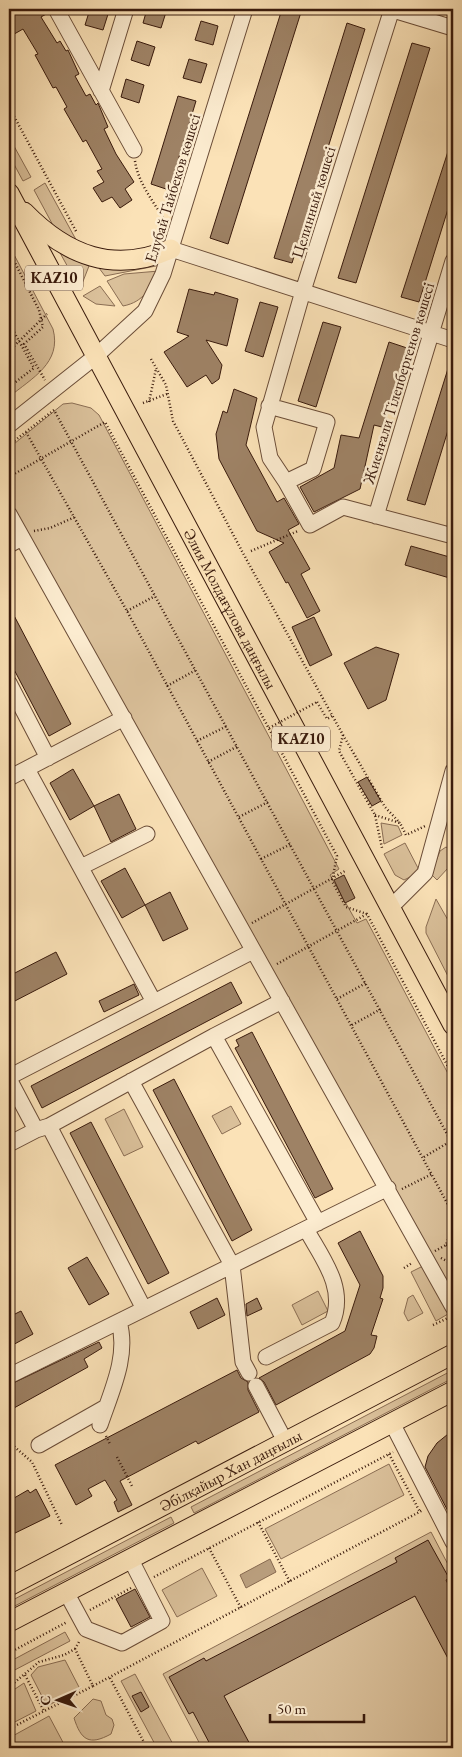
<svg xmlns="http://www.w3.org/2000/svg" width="462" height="1757" viewBox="0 0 462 1757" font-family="'EB Garamond',serif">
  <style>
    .green { fill: #dac09a; stroke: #8a6d53 }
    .water { fill: #b99e7d; stroke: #866950 }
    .building { fill: #9e8265; stroke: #391a0c }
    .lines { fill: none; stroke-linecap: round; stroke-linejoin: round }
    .minor-casing { stroke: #6a4c37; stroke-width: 17 }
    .major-casing { stroke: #391a0c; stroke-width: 21 }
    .path { stroke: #391a0c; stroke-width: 2.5; stroke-dasharray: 1 2.5; stroke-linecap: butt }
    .minor { stroke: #fcecd0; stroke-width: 15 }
    .major { stroke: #fbe2b7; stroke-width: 19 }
    .path-bridge { stroke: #391a0c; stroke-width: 2.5; stroke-dasharray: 1 2.5; stroke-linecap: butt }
    .labels { text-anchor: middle; stroke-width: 5; stroke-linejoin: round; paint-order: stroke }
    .shield { fill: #fcecd0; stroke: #745947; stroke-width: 1 }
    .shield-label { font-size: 15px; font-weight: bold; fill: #391a0c }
    .street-label { font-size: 16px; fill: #391a0c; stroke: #fcecd0 }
  </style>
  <rect width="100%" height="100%" fill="#fbe2b7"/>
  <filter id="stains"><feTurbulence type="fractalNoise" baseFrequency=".004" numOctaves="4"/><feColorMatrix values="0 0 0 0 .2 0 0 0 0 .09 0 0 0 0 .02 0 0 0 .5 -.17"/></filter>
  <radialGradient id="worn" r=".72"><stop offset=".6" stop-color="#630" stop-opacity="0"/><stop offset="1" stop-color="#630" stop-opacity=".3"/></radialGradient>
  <path class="green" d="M9,137L31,177L23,181L9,155Z
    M45,183L80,247L55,229L34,190Z
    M9,245L53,329C62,363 32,378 9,397Z
    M59,251L89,266L80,289Z
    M157,260L161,265L105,276L99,268L110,269Z
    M159,271C150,288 144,302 123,306L107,281L124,274Z
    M100,286L115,306L96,304L83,296Z
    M72,403L91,408L99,415L339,869L330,875L357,923L366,919L453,1083V1293L9,502V448L63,404Z
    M381,823L398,826L402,835L384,844Z
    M405,843L418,868L416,874L404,880L395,875L384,854Z
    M446,847L453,851V869L448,868L437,880L431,874L440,851Z
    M436,899L453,929V986L426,933V927Z
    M231,1106L241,1124L222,1134L212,1116Z
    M124,1109L143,1147L124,1156L105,1119Z
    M423,1266L448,1314L436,1321L411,1272Z
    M318,1291L328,1311L302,1325L292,1305Z
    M413,1295L423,1313L408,1321L404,1313L408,1298Z
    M453,1370V1378L194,1513L191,1507Z
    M389,1464L404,1495L281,1559L265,1529Z
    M171,1517L174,1523L9,1609V1602Z
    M431,1532L453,1574V1748H202L163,1674Z
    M202,1568L217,1596L177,1617L162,1590Z
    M65,1632L70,1641L9,1673V1662Z
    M65,1660L80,1689L47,1706L31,1675L38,1667Z
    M135,1674L175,1748H157L121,1681Z
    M24,1683L36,1711L9,1725V1693Z
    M93,1699L101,1701L106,1715L112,1719L114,1725L111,1734C89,1746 81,1740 74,1718Z
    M49,1716L66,1748H9V1738Z"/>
  <path class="water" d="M270,1559L276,1572L246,1588L240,1575Z"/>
  <path class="building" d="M9,9H47L48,13L41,17L57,43L60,41L66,51L68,50L79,74L75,76L86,96L90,94L96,105L98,103L108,127L104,129L116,154L134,182L125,189L132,200L120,208L112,197L102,202L93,188L104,182L97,171L102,169L86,140L83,142L64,109L67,107L56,87L53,88L35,55L38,54L23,29L9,37Z
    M90,9L109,11L103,30L85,25Z
    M147,9H167L161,28L143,23Z
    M282,9H302L228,244L210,238Z
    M201,21L218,26L213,45L195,40Z
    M347,23L365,29L292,263L274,258Z
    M137,41L155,47L149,66L131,60Z
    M412,43L430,48L356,283L338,278Z
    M189,59L207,64L201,83L183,78Z
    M126,79L144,85L139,103L121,97Z
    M178,96L196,101L169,190L151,184Z
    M452,139L453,193L419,302L401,297Z
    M189,289L214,295L215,292L238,299L227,346L206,340L222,365L219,379L212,384L206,375L187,387L164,352L189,336L177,332Z
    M260,302L278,307L263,357L245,351Z
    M323,322L341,327L316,407L298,401Z
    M389,342L407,348L382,427L374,425L360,489L314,512L300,487L334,468L341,435L359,438Z
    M451,359H453V414L425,505L407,500Z
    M234,389L257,398L246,445L277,502L284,498L299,524L288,530L310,569L301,574L320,611L307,618L288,582L286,583L269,552L284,543L257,531L219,459L216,434L223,411L227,413Z
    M411,546L453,558V579L405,565Z
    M9,606L71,724L49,736L9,660Z
    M314,617L332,655L310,666L292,627Z
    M376,647L399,654L386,700L368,709L344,663Z
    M73,769L94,806L70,820L50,783Z
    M367,777L381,801L372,806L358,782Z
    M119,794L136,829L111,842L94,806Z
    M125,868L145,905L122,918L101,881Z
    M344,875L355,898L345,903L334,880Z
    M170,892L188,929L163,941L145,905Z
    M56,952L67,974L9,1004V976Z
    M231,982L242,1003L42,1108L31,1086Z
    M134,984L139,995L104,1012L99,1001Z
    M252,1032L333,1189L315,1198L235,1048L239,1046L236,1040Z
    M174,1079L252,1230L232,1241L153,1090Z
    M91,1122L169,1273L148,1284L70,1133Z
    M360,1231L383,1276V1288L380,1298L383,1299L371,1335L377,1336L374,1348L370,1354L276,1405L264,1382L259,1378L345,1331L360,1285L338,1243Z
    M87,1257L109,1294L89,1305L68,1268Z
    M217,1298L225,1315L198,1329L190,1312Z
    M257,1298L262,1309L247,1316L246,1304Z
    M21,1311L33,1334L9,1347V1317Z
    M99,1342L102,1348L84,1359L88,1367L14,1408L9,1398V1385Z
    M237,1370L241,1378L248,1382V1390L259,1412L198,1444L196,1441L120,1481L132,1505L118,1512L114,1502L117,1500L105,1480L88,1489L92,1496L76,1505L55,1465Z
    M453,1430V1518L451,1517L425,1467L428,1456L437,1443Z
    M36,1489L50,1516L9,1536V1501L28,1490L30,1493Z
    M428,1540L449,1578L446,1580L453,1594V1668L415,1596L224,1696L252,1748H212L193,1712L189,1714L169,1677L204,1658L206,1661L397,1562L395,1558Z
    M135,1589L150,1617L131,1627L116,1599Z
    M141,1692L149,1707L141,1712L132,1696Z"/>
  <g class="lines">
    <g class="minor-casing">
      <path id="minor" d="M56,9L134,150
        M390,9L453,28
        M101,91L126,9
        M171,249L453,340
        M269,406L327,422L313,469L286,482L270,458L264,427L303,291L392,9
        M9,425L96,356L145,311L163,274L245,9
        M286,482L310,525L343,507L453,536
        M9,514L453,1307
        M376,516L453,261
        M9,545L22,538
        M9,683L48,758
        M27,769L154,1002
        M9,778L124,718
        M81,867L147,834
        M391,907L425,873L453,771
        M282,1001L214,1036L318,1223
        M9,1077L253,951
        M9,1079L36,1130L9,1144
        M131,1081L232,1265L243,1362L249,1373
        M49,1126L144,1309
        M36,1130L49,1126L214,1036
        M266,1357L332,1323C347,1288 322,1258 306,1229
        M9,1376L388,1188
        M256,1386L286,1443
        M392,1423L453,1542
        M100,1425C111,1392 129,1356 119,1322
        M39,1445L106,1407
        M66,1592L86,1629L122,1643L162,1621L130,1558"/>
    </g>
    <g class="major-casing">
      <g id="major">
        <path id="s1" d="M9,193L453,1025"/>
        <path d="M24,212C67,256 114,274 171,249"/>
        <path id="s2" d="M9,1586L453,1354"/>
        <path d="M9,1622L453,1391"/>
      </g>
    </g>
    <path class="path" d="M9,107L77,233
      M135,161C138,183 154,202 165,221
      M9,251L39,310L43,327L24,344L45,380
      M9,323L34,368L9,387
      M9,351L47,314
      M151,359L166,385L173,421L244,555L343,735L385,807L400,823
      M149,402L156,369
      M143,403L167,394
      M26,432L127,611L453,1214
      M9,445L54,410L453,1145
      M9,477L105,422L337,856L332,881L346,907L367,914L453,1076
      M34,531L50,528L75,517
      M251,551L298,531
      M127,611L155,596
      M167,686L196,670
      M317,702L327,719L332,716
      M343,735L339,751L375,815L382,848
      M197,741L227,726
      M208,762L238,746
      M375,815L400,823L406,835L425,826
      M239,817L268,802
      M261,859L291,844
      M252,923L345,871
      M277,964L367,914
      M337,999L366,983
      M352,1025L381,1009
      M424,1157L451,1141
      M402,1189L432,1174
      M446,1245L453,1249
      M435,1251L446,1245L453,1226
      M441,1258L453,1264
      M404,1268L412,1263
      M433,1325L448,1318
      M106,1436L110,1444
      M9,1442L32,1462L62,1525
      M389,1454L420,1512
      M117,1457L133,1488
      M258,1522L290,1582
      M209,1548L241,1608
      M154,1577L393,1452
      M90,1610L131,1588
      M75,1649L80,1640
      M9,1653L67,1622
      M25,1675L44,1711
      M110,1678L147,1748
      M93,1686L423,1510
      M9,1687L39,1662L64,1655L75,1649L93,1686L9,1729"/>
    <use href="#minor" class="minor"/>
    <use href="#major" class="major"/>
    <path class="path-bridge" d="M269,728L317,702"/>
  </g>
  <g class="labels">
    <g class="shield">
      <rect x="25" y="265.5" width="58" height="25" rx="4"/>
      <rect x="272" y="726.5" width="58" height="25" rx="4"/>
    </g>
    <g class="shield-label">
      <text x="54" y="283">KAZ10</text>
      <text x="301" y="744">KAZ10</text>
    </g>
    <g class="street-label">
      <text transform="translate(172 188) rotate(-73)" y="6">Елубай Тайбеков көшесі</text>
      <text transform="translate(313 202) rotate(-73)" y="6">Целинный көшесі</text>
      <text transform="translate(398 383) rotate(-73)" y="6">Жиенғали Тілепбергенов көшесі</text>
      <text dy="6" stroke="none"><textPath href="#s1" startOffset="471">Әлия Молдағұлова даңғылы</textPath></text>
      <text dy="6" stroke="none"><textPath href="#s2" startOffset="250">Әбілқайыр Хан даңғылы</textPath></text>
    </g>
  </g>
  <rect width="462" height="1757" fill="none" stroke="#fbe2b7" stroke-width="30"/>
  <rect x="10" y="10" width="442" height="1737" fill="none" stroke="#391a0c" stroke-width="2.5"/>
  <rect x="15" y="15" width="432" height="1727" fill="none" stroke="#391a0c"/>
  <g transform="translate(58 1700) rotate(268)" stroke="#fcecd0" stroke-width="4" paint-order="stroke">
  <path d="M0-4L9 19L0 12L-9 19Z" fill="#391a0c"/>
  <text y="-8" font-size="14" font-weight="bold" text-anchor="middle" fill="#391a0c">С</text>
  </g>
  <path d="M270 1714v8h94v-8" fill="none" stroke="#391a0c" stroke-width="2.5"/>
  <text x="277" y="1714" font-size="15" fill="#391a0c" stroke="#fcecd0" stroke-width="4" paint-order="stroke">50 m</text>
  <rect width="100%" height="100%" filter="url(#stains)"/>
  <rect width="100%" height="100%" fill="url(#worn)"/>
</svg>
